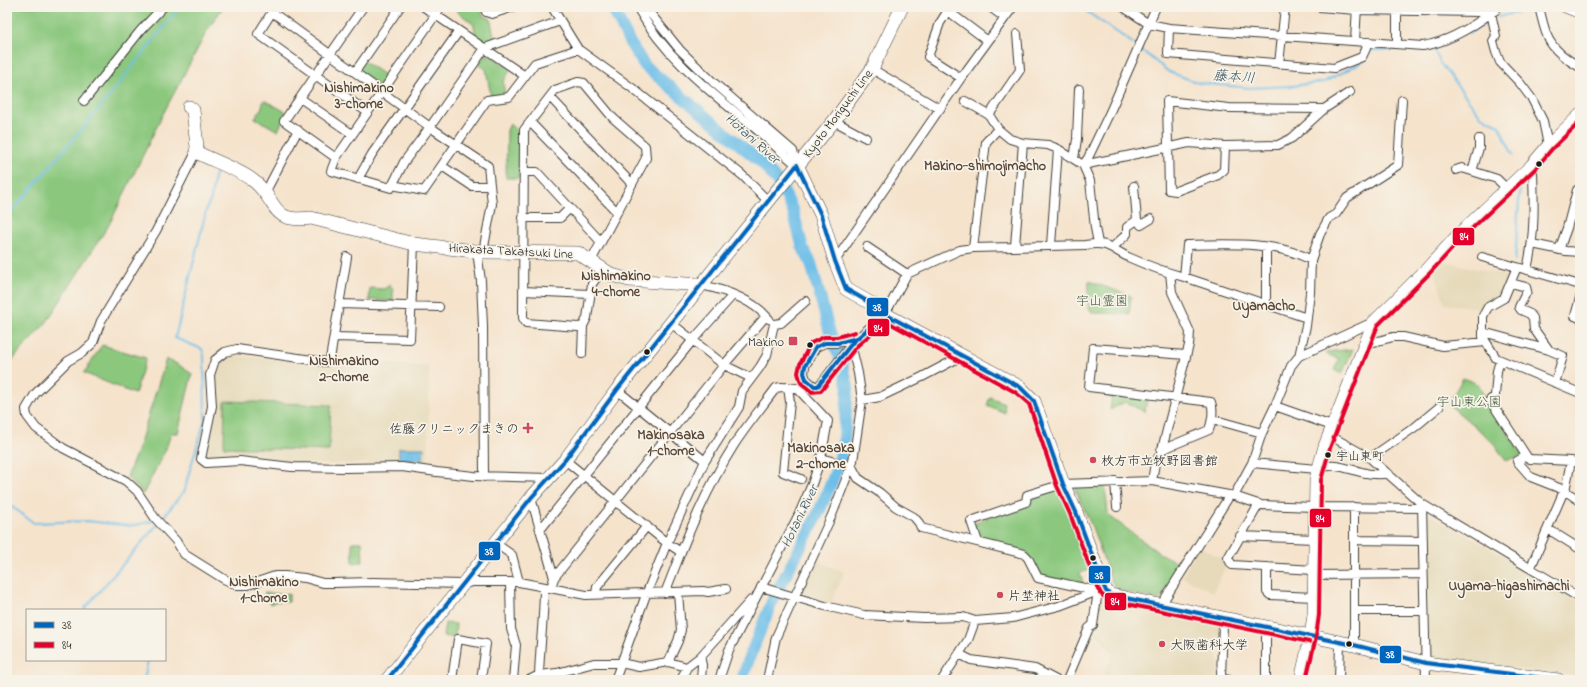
<svg xmlns="http://www.w3.org/2000/svg" width="1587" height="687" viewBox="0 0 1587 687" font-family="'Indie Flower','Klee One',sans-serif">
  <style>
    .built { fill: #e6daba }
    .green { fill: #8bc87e; stroke: #54724d }
    .water { fill: #6ebfe9; stroke: #456e82 }
    .lines { fill: none; stroke-linecap: round; stroke-linejoin: round }
    .stream { stroke: #6ebfe9; stroke-width: 2 }
    .river { stroke: #6ebfe9; stroke-width: 12 }
    .street-casing { stroke: #3d3a36; stroke-width: 10 }
    .secondary-casing { stroke: #3d3a36; stroke-width: 12 }
    .primary-casing { stroke: #3d3a36; stroke-width: 14 }
    .street { stroke: #fff; stroke-width: 8 }
    .secondary { stroke: #fff; stroke-width: 11 }
    .primary { stroke: #fff; stroke-width: 13 }
    .bus-1-casing { stroke: #f7f3e8; stroke-width: 7 }
    .bus-2-casing { stroke: #f7f3e8; stroke-width: 7 }
    .bus-1 { stroke: #0065bd; stroke-width: 4 }
    .bus-2 { stroke: #e4002b; stroke-width: 4 }
    .bus-dot { fill: #1c1c1c; stroke: #f7f3e8; stroke-width: 1.5 }
    .poi-dot { fill: #d1495b; stroke: #f7f3e8; stroke-width: 1.5 }
    .labels { text-anchor: middle; stroke-width: 3.5; stroke-linejoin: round; paint-order: stroke }
    .bus-label { font-size: 12px; fill: #1c1c1c; stroke: #f7f3e8; text-anchor: start }
    .street-label { font-size: 13px; fill: #1c1c1c; stroke: #f7f3e8 }
    .park-label { font-size: 13px; fill: #43583e; stroke: #f7f3e8 }
    .poi-label { font-size: 13px; fill: #1c1c1c; stroke: #f7f3e8; text-anchor: start }
    .water-label { font-size: 14px; font-style: italic; fill: #395564; stroke: #f7f3e8 }
    .neighbourhood-label { font-size: 14px; font-weight: bold; fill: #5b4737; stroke: #f7f3e8 }
    .line-badge { stroke: #f7f3e8; stroke-width: 1.5 }
    .badge-label { font-size: 11px; text-anchor: middle; font-weight: bold; fill: #fff }
  </style>
  <rect width="100%" height="100%" fill="#f7f3e8"/>
  <filter id="ink" filterUnits="userSpaceOnUse"><feTurbulence type="fractalNoise" baseFrequency=".025" numOctaves="2"/><feDisplacementMap in="SourceGraphic" scale="8" xChannelSelector="R" yChannelSelector="G"/><feConvolveMatrix kernelMatrix="1 2 1 2 8 2 1 2 1" color-interpolation-filters="sRGB"/></filter>
  <filter id="wash" filterUnits="userSpaceOnUse"><feTurbulence type="fractalNoise" baseFrequency=".012" numOctaves="4" result="noise"/><feDisplacementMap in="SourceGraphic" scale="16" xChannelSelector="R" yChannelSelector="G"/><feGaussianBlur stdDeviation="0.9" result="paint"/><feColorMatrix in="noise" values="0 0 0 0 0 0 0 0 0 0 0 0 0 0 0 0 0 1.4 0 .05"/><feComposite in="paint" operator="in"/></filter>
  <g filter="url(#wash)">
    <rect width="100%" height="100%" fill="#f5e3cc"/>
    <path class="built" d="M1439,260L1508,276L1505,286L1500,294L1487,301L1481,308L1445,304L1433,267Z
      M231,355L336,366L337,358L429,367L428,467L381,463L329,464L282,463L256,458L211,460L206,454L217,412L215,377L217,369L222,360Z
      M1426,513L1501,554L1580,602V677L1428,657Z
      M1198,546L1228,562L1213,592L1182,577Z
      M812,559L844,572L831,604L799,592Z
      M1101,599L1219,622V680H1102L1113,653L1094,631Z"/>
    <path class="green" d="M7,7H223L207,31L163,114L110,223L46,323L7,366Z
      M458,7H481L483,16L490,18L495,40L483,44L476,40L474,25L456,10Z
      M485,55H489L511,69L503,82L505,95L491,97L486,69L478,64Z
      M364,61L387,77L380,86L358,70Z
      M264,100L286,112L278,131L255,118L261,109Z
      M510,124L519,133V178H506L507,130Z
      M1089,281L1131,296L1129,314L1092,313V310H1090L1088,305Z
      M390,285L393,289V301L369,300L370,288L384,289Z
      M102,345L146,358L135,394L84,373Z
      M1353,349L1342,374L1334,370L1339,359L1326,354L1327,352Z
      M166,359L179,365L192,374L178,433H171L166,449L143,494L127,477L140,443Z
      M1463,378L1475,383L1479,387L1522,455L1506,461L1495,445L1485,435L1448,404Z
      M1112,395L1147,398L1145,412L1125,402L1110,410Z
      M990,397L1004,403L1005,413L987,405Z
      M225,401L331,405L329,451L224,447Z
      M1105,484L1108,514L1112,518L1159,553L1174,561L1183,562L1159,600L1119,590L1112,582L1092,527L1074,486Z
      M1060,488L1092,569L1080,573L1084,586L1043,577L1021,550L979,538L974,524L1030,498Z
      M352,542H362L363,562L353,563Z
      M264,593L289,594V602L277,601L270,604Z
      M445,623L456,624L455,638L443,636Z"/>
    <path class="water" d="M399,448H424L423,460L399,459Z"/>
    <g class="lines">
      <path class="stream" d="M1080,7L1137,46
        M1498,17L1534,8
        M1469,33L1487,23
        M1430,48H1434L1440,63L1480,115L1490,121L1498,124L1513,155
        M1140,49L1169,72L1180,76L1199,83L1250,88L1291,86L1324,82L1364,61L1371,50L1408,49
        M7,217L93,116L180,7
        M1515,261L1520,184
        M7,503L34,523L87,521L131,526L153,521
        M160,521L185,490L188,476L205,420L204,356L202,349L175,338L207,207L211,199L216,167
        M85,610V608L157,525
        M144,680L148,660"/>
      <path class="river" d="M612,7L630,43L645,66L763,164L781,186L793,211L803,248L811,263L830,333L841,360L848,387L844,438L839,462L832,481L819,512L773,599L750,656L742,680"/>
    </g>
  </g>
  <g filter="url(#ink)">
    <g class="lines">
      <g class="street-casing">
        <path id="street" d="M277,7L272,12L430,127L488,166L492,204L483,252
          M424,7L525,76
          M441,7L336,158L331,171L391,188L404,162L430,127L485,48L560,21
          M485,7L486,12L492,14L513,7
          M552,7L578,49L632,88L742,175L768,201
          M637,7C665,57 708,90 751,125C767,138 781,152 797,165
          M645,7L680,50L713,82L793,151L797,165
          M950,7L940,23L928,57L961,78
          M990,7L1005,18
          M1123,7L1149,24L1169,28L1168,54L1334,68L1362,57L1369,42
          M1319,7L1357,10L1479,12L1491,13
          M1496,7V10L1491,13L1496,36L1493,41L1496,52L1500,62L1520,83L1532,99L1543,121L1548,145
          M1539,7C1542,18 1544,30 1549,40C1555,51 1569,61 1580,67
          M948,11L988,41
          M272,12L258,34L367,112
          M1169,28L1423,46C1448,42 1471,28 1491,13
          M1355,41L1357,7
          M1397,44V7
          M1279,64L1285,7
          M872,69L940,109
          M355,72L400,7
          M550,97L632,184
          M300,98L352,134
          M84,101L141,30L163,7
          M965,101L989,115L998,129L1010,139L1023,143L1048,145L1058,149L1083,165L1090,181L1095,228L1098,243
          M989,115L1020,70L1017,34
          M834,121L866,138
          M530,122L617,212
          M998,129L986,142L973,248L1085,245C1108,241 1110,248 1128,257C1146,265 1165,272 1184,277L1307,318
          M1479,139V148L1472,171L1497,179L1506,188
          M1225,146L1224,170L1218,175L1176,191L1169,190L1167,101L1229,108L1324,109
          M196,152L156,231L101,321L93,343L82,353L68,361L35,394L26,409L27,416L36,428L63,448L126,481L137,491L155,518L176,541L184,554L224,579L237,585H248L275,576H285L305,578L323,583H333L373,582L463,584L472,582H519L586,595L703,591L708,592L726,589
          M336,158L284,121L363,7
          M1074,159L1077,139L1079,89
          M1083,165L1189,143L1225,146L1278,145L1292,138L1324,109L1350,92
          M1083,165L1088,158L1110,112L1156,7
          M442,166L472,186H490
          M1456,170L1462,168L1472,171
          M523,172H537L601,242
          M358,179L372,154L459,31
          M392,185L424,191L487,100L509,97L535,63L578,49
          M265,193L298,130
          M1571,215L1580,217
          M523,218H560L570,208
          M1137,220L1141,225L1151,219
          M1532,244L1566,251L1580,252
          M1051,245L1058,149
          M1015,246L1023,143
          M867,247L907,274
          M1113,247L1127,234V227L1137,220L1134,186
          M1559,250L1567,228L1577,190L1580,188
          M477,251L481,281L483,326L484,477
          M347,257L330,359L326,362L237,349L225,352L215,360L210,375L212,406L201,459L206,463L240,461L292,467L346,468L402,467L437,472L474,476L549,478
          M1482,257L1517,267
          M1311,260L1320,234L1329,218L1336,214L1347,198L1398,165L1402,100
          M591,261L646,158L645,146L613,118L584,83L578,82L555,90L524,130L523,318L526,323L578,327L583,326L587,318L592,284L603,269
          M835,261L961,78L1013,7
          M1527,269C1535,236 1534,205 1533,172L1531,165
          M1184,277L1187,245C1225,244 1277,241 1311,260L1310,293L1306,326L1299,356
          M1511,283L1526,287L1527,291L1519,307L1521,310L1530,314L1533,318L1534,329L1549,350
          M701,285C725,290 753,300 769,319
          M1580,285L1517,267L1504,298L1488,307L1483,316V337L1496,358L1580,393
          M523,291L590,294
          M1580,298L1575,316L1580,318
          M340,304L439,307
          M1266,304V247
          M671,323L724,365L751,378
          M774,324L781,323L806,301
          M1483,332L1549,350L1563,356L1555,383
          M334,337L410,339L414,244
          M857,338L838,343H825L816,347L805,366L804,373L806,379L814,386H818L823,381L853,342L885,314L907,274L960,250L973,248
          M1363,345L1393,337H1403L1443,346L1486,342
          M582,354L583,326
          M1500,360L1497,371L1495,396L1490,400L1527,457L1530,459L1571,461L1580,463
          M788,387L790,402L783,472L801,479
          M617,390L705,461
          M862,400L880,397L922,377L962,356
          M1275,406L1332,426
          M1212,419L1262,433
          M1329,435L1370,458L1422,504L1580,598
          M1161,450L1209,430C1212,421 1214,411 1211,402L1089,387L1093,348L1186,355
          M1526,456L1517,461L1531,477L1564,490L1580,501
          M821,458L852,467L858,478L880,493L896,507L914,517L919,523L921,528L1024,554L1028,558L1038,578L1098,591
          M1370,458L1415,427L1439,407
          M565,460L667,543L681,552L665,593
          M1252,463L1317,469C1335,461 1349,470 1366,473C1373,475 1381,474 1389,474
          M1115,481L1117,507
          M1152,481L1155,463L1161,453L1189,345L1190,332L1172,292L1170,273
          M1234,496L1252,463L1262,433L1275,406L1291,366L1299,356L1373,322
          M531,498L554,578
          M1259,504L1228,558L1232,565L1314,570
          M1422,504L1426,680
          M1354,507V645
          M1548,529L1580,549
          M540,530L692,341L733,295
          M1240,536L1315,539
          M1354,540L1423,541
          M978,542L971,521L1026,502L1027,495L1063,484L1152,481L1234,496L1261,505L1315,507L1423,508
          M495,543L512,555L519,582
          M681,552C696,515 713,478 734,445C747,425 762,407 776,388L781,387L797,388L828,421L821,458L812,484L799,514L729,650L719,680
          M1267,567V592L1270,595L1314,597
          M1531,567L1566,486L1571,461
          M1314,575L1423,574
          M510,582L511,629L516,645L513,680
          M761,587L825,606L864,615L924,618L963,617L975,621L1013,618L1028,614L1059,606L1098,591
          M551,588L554,578L724,365L766,316
          M678,593L681,630L678,641L668,662L687,667
          M596,594L597,587L647,526
          M1161,605L1230,495
          M1354,611H1424
          M1226,619L1223,624L1221,676L1224,679L1229,680
          M1266,627V680
          M959,654L971,660L1035,669L1056,680
          M700,657L702,665L701,680
          M539,675C540,645 544,617 544,587
          M452,680L458,639L486,644L481,680
          M529,680L539,675L557,673L594,663H621L639,667L668,662
          M615,680L647,592L667,543L705,461L739,407L742,391L760,367L767,355L774,324
          M681,680L687,667L700,657L751,600
          M767,680L776,637L832,515L853,461L862,400L858,373L850,340
          M942,680L968,640L975,621
          M1067,680L1089,628L1093,625L1098,591
          M1339,680L1340,642"/>
      </g>
      <g class="secondary-casing">
        <path id="secondary" d="M1565,7L1580,13
          M1300,680L1310,636L1313,615L1315,479L1324,446L1373,322L1425,270L1458,234L1531,165L1548,145L1580,114"/>
      </g>
      <g class="primary-casing">
        <path id="primary" d="M189,107L193,110L197,147L196,152C214,161 235,168 251,179C279,198 267,224 311,218L414,244L483,252L578,253L612,275L629,280L701,285
          M797,165L821,215L835,261L846,289L879,308L885,314L1020,387L1034,401L1063,484L1076,512L1102,582L1106,591L1111,595L1354,645L1426,663L1558,680
          M387,680L531,498L565,460L617,390L771,198L834,121L872,69L902,7"/>
      </g>
      <use href="#street" class="street"/>
      <use href="#secondary" class="secondary"/>
      <use href="#primary" class="primary"/>
      <g class="bus-1-casing">
        <path id="bus-1" d="M797,165L821,215L835,261L846,289L879,308L885,314L1020,387L1034,401L1063,484L1076,512L1102,582L1106,591L1111,595L1354,645L1426,663L1558,680
          M857,338L838,343H825L816,347L805,366L804,373L806,379L814,386H818L853,342L885,314
          M387,680L531,498L565,460L617,390L797,165"/>
      </g>
      <g class="bus-2-casing">
        <path id="bus-2" d="M855,332L837,337H824L811,343L800,364L798,373L801,383L812,392L821,391L857,346L886,321L1015,392L1029,404L1057,486L1070,514L1096,584L1101,594L1108,600L1309,642
          M1306,680L1316,637L1319,615L1321,480L1330,448L1378,325L1429,274L1462,238L1535,169L1552,149L1580,122"/>
      </g>
      <use href="#bus-1" class="bus-1"/>
      <use href="#bus-2" class="bus-2"/>
    </g>
  </g>
  <g class="bus-dot">
    <circle cx="1539" cy="164" r="3.5"/>
    <circle cx="810" cy="345" r="3.5"/>
    <circle cx="647" cy="352" r="3.5"/>
    <circle cx="1328" cy="455" r="3.5"/>
    <circle cx="1093" cy="558" r="3.5"/>
    <circle cx="1349" cy="644" r="3.5"/>
  </g>
  <g class="poi-dot">
    <rect x="788" y="336" width="10" height="10" rx="2"/>
    <path d="M526 422h4v4h4v4h-4v4h-4v-4h-4v-4h4z"/>
    <circle cx="1093" cy="460" r="4"/>
    <circle cx="1000" cy="595" r="4"/>
    <circle cx="1162" cy="644" r="4"/>
  </g>
  <g class="labels">
    <g class="bus-label">
      <text x="1336" y="460">宇山東町</text>
    </g>
    <g class="street-label">
      <text transform="translate(837 113) rotate(-53)" y="5">Kyoto Moriguchi Line</text>
      <text transform="translate(511 250) rotate(3)" y="5">Hirakata Takatsuki Line</text>
    </g>
    <g class="park-label">
      <text x="1102" y="305">宇山霊園</text>
      <text x="1469" y="406">宇山東公園</text>
    </g>
    <g class="poi-label">
      <text x="784" y="346" text-anchor="end">Makino</text>
      <text x="519" y="433" text-anchor="end">佐藤クリニックまきの</text>
      <text x="1101" y="465">枚方市立牧野図書館</text>
      <text x="1008" y="600">片埜神社</text>
      <text x="1170" y="649">大阪歯科大学</text>
    </g>
    <g class="water-label">
      <text transform="translate(1234 76) rotate(4)" y="5">藤本川</text>
      <text transform="translate(753 138) rotate(42)" y="5">Hotani River</text>
      <text transform="translate(799 516) rotate(-64)" y="5">Hotani River</text>
    </g>
    <g class="neighbourhood-label">
      <text x="359" y="92">Nishimakino<tspan x="359" dy="16">3-chome</tspan></text>
      <text x="985" y="170">Makino-shimojimacho</text>
      <text x="616" y="280">Nishimakino<tspan x="616" dy="16">4-chome</tspan></text>
      <text x="1264" y="310">Uyamacho</text>
      <text x="344" y="365">Nishimakino<tspan x="344" dy="16">2-chome</tspan></text>
      <text x="671" y="439">Makinosaka<tspan x="671" dy="16">1-chome</tspan></text>
      <text x="821" y="452">Makinosaka<tspan x="821" dy="16">2-chome</tspan></text>
      <text x="264" y="586">Nishimakino<tspan x="264" dy="16">1-chome</tspan></text>
      <text x="1509" y="590">Uyama-higashimachi</text>
    </g>
  </g>
  <g class="line-badge">
    <rect x="1452" y="227" width="23" height="19" rx="4" fill="#e4002b"/>
    <rect x="866" y="297" width="23" height="20" rx="4" fill="#0065bd"/>
    <rect x="867" y="318" width="23" height="19" rx="4" fill="#e4002b"/>
    <rect x="1309" y="508" width="23" height="20" rx="4" fill="#e4002b"/>
    <rect x="478" y="541" width="23" height="20" rx="4" fill="#0065bd"/>
    <rect x="1088" y="565" width="23" height="19" rx="4" fill="#0065bd"/>
    <rect x="1104" y="592" width="23" height="19" rx="4" fill="#e4002b"/>
    <rect x="1379" y="645" width="23" height="19" rx="4" fill="#0065bd"/>
  </g>
  <g class="badge-label">
    <text x="1464" y="240">84</text>
    <text x="877" y="311">38</text>
    <text x="878" y="332">84</text>
    <text x="1320" y="522">84</text>
    <text x="489" y="555">38</text>
    <text x="1099" y="579">38</text>
    <text x="1115" y="605">84</text>
    <text x="1390" y="658">38</text>
  </g>
  <rect width="1587" height="687" fill="none" stroke="#f7f3e8" stroke-width="24"/>
  <rect x="26" y="609" width="140" height="52" fill="#f7f3e8" stroke="#9f9d96"/>
  <rect x="34" y="622" width="20" height="6" fill="#0065bd" stroke="#9f9d96"/>
  <text x="62" y="629" font-size="12" fill="#1c1c1c">38</text>
  <rect x="34" y="642" width="20" height="6" fill="#e4002b" stroke="#9f9d96"/>
  <text x="62" y="649" font-size="12" fill="#1c1c1c">84</text>
</svg>
